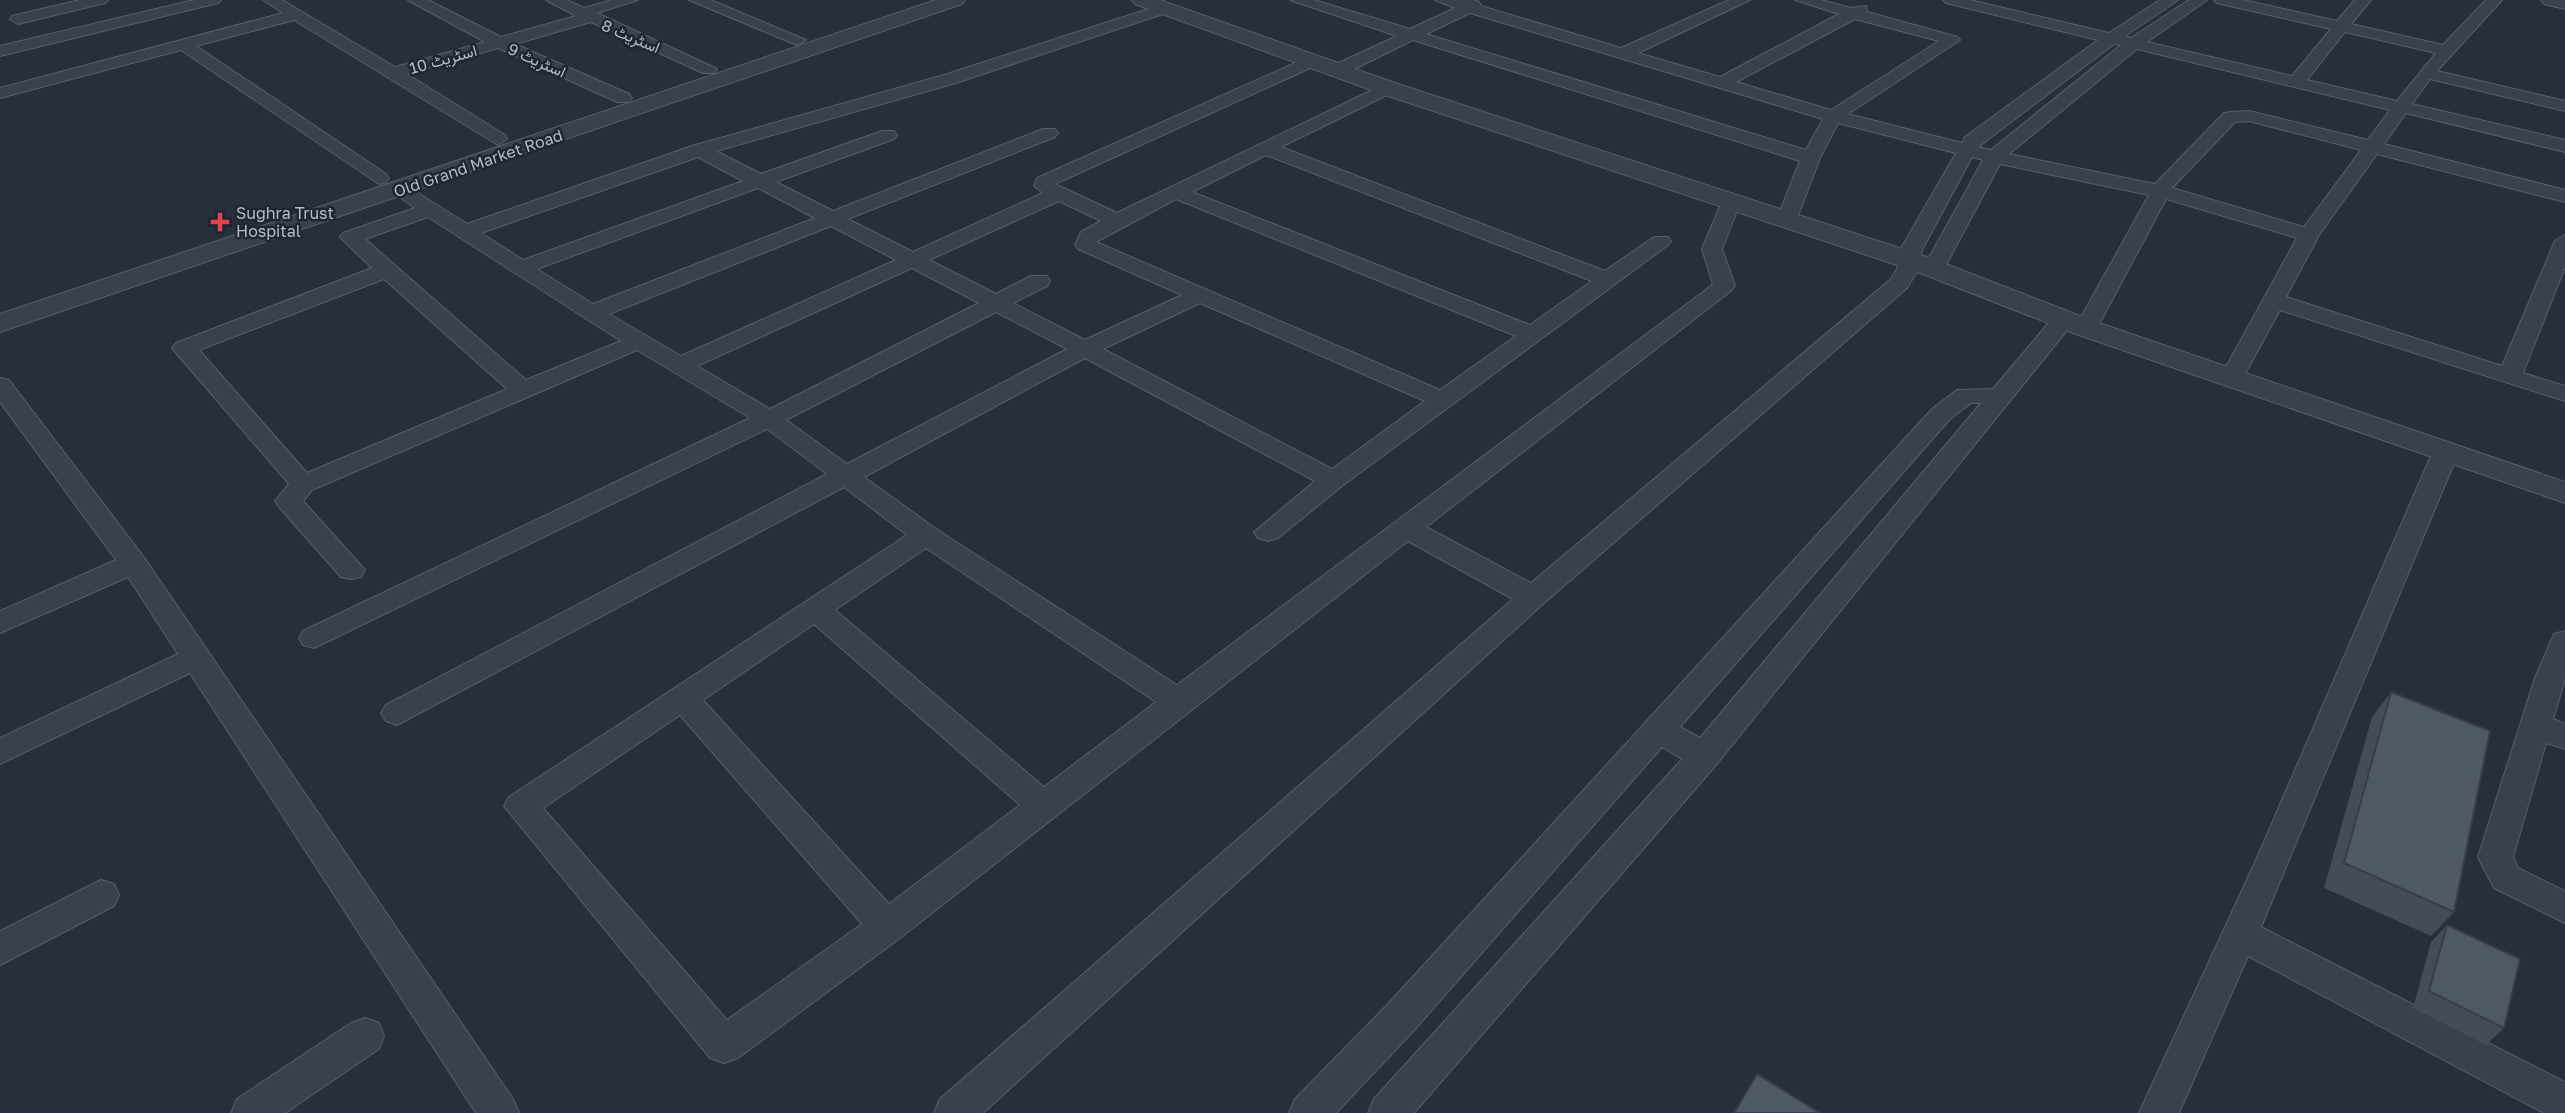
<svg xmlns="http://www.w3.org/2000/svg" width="2565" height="1113" viewBox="0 0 2565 1113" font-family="'Golos Text',Vazirmatn,sans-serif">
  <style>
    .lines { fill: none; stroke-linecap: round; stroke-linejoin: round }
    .minor-casing { stroke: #585f69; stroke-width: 2 }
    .tertiary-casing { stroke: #585f69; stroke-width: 2 }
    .minor { fill: #3a414b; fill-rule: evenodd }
    .tertiary { fill: #3a414b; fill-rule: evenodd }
    .wall { fill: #444d57 }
    .building { fill: #4f5965; stroke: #373e47; stroke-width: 2 }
    .health-dot { fill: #e0444e; stroke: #1f2630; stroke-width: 2.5 }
    .labels { text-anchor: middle; stroke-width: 5; stroke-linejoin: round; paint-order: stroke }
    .far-street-label { font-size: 16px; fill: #b5bcc6; stroke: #1f2630 }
    .far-poi-label { font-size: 16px; fill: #b5bcc6; stroke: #1f2630; text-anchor: start }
  </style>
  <rect width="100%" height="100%" fill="#262f3a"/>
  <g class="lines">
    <g class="minor-casing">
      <path id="minor" d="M80,0H108L105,3L18,24L10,19L12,16Z
        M194,0H221L218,3L0,56V46Z
        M263,0H282L395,67L485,42L408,0H428L501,37L576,16L546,0H567L584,8L612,0H638L597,13L717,69L715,73H703L591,22L515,44L629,94L632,98L629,102H617L498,48L407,74L505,135L507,139L498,145L294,20L196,46L386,174L389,178L386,182L379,184L181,50L0,98V88L283,13Z
        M689,0H711L806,40L798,45L792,43Z
        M1290,0H1314L1410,29L1455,8L1435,0H1474L1479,2L1481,6L1621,48L1729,0H1750L1638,53L1720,77L1839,14L1795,0H1821L1851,8L1866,6L1867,12L1958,37L1960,40L1848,114L1962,143L1965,137L2098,40L1946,3L1943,0H1970L2109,33L2160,0H2178L2125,36L2131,38L2189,0H2207L2147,42L2292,76L2331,29L2217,3L2214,0H2243L2337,21L2355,0H2371L2351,24L2443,45L2486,0H2502L2437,71L2565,101V111L2430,79L2412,104L2565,140V152L2406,113L2384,144L2565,190V202L2377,154L2319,235L2286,297L2502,366L2555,241L2565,235V267L2523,373L2565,386V401L2280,310L2241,381H2225L2221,376L2297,238L2166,199L2097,328L2086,335L2078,333L2075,328L2149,195L2000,164L1946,265L1916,273L1907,288L1543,604L983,1113H934L940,1099L1513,599L1408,541L900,938L738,1058L724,1063L710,1058L504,806L509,797L907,535L844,487L397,725L386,721L381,713L386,705L827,474L767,429L314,648L303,645L299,638L303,631L750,418L637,350L312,490L303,501L365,570L361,577L351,579L341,577L279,507L275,501L289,484L172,348L176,343L372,268L340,237L343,233L415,208L390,190L393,186H407L467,224L692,146L944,75L1164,4L1172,9L1169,12L956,83L716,151L761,174L882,131H894L897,135L894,139L776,182L833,211L1043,129H1055L1058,133L1055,137L848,219L913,252L1043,193L1034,186L1037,178L1311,56L1319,61L1317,65L1055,184L1117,213L1387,83L1396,88L1393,92L1281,147L1605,271L1654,237H1668L1671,241L1668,245L1342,486L1278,538L1268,541L1258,538L1254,532L1315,481L1085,358L864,477L936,529L1177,685L1707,289L1713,284L1702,249L1723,199H1737L1740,203L1722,249L1735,285L1732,290L1426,527L1531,583L1891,279L1897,269L1900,250L1956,153L1838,123L1820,158L1796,221L1786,227L1776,221L1800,161L1413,40L1344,74H1332L1330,70L1332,66L1397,36ZM1470,13L1823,119L1806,150L1426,34ZM1855,19L1939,41L1831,110L1736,82ZM2345,32L2436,53L2397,101L2307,80ZM2114,44L2121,45L1991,150L1978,147ZM2137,49L2390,110L2368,140L2249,111L2230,112L2224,113L2155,184L2009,154ZM2249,121L2361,150L2304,227L2172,188L2235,122ZM1266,155L1592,281L1530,325L1192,192ZM698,157L743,181L523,260L481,233ZM1972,157L1983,160L1930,256L1920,259L1922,250ZM758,188L815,218L593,304L537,269ZM1176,199L1516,336L1440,390L1096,242ZM1059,201L1101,221L1081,232L1075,245L1078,249L1182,295L1085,340L1013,303L1047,286L1050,281L1047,276H1031L996,294L929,260ZM428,217L621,341L526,380L365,239ZM831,226L896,260L681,356L609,314ZM912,268L979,303L770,409L697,366ZM384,279L507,389L307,473L199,350ZM1200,303L1425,401L1332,469L1103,349ZM996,312L1067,349L847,464L786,420ZM926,548L1156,702L1044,787L835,610ZM814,624L1020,805L889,904L703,700ZM680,715L862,924L727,1020L543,808Z
        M2064,312L2072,314L2075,319L2072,324L1716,765L1414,1113H1368L1374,1099L1682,759L1662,747L1417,1027L1336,1113H1289L1295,1099L1389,1003L1932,409L1957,390L1993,389L2056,314ZM1971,403H1981L1700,738L1680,727L1950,419Z
        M0,378L9,380L143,556L513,1099L519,1113H476L190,673L0,764V738L178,654L128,577L0,633V611L116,560L0,402Z
        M2446,443L2455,446L2459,451L2261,927L2565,1082V1113H2544L2248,956L2179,1113H2139L2257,858L2433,451L2437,446Z
        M2565,631V679L2553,719L2565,724V749L2546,743L2513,857L2518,868L2565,891V923L2494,888L2478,857L2535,678L2554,634Z
        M101,880L114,884L119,895L114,906L0,965V931Z
        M365,1018L379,1023L384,1036L379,1049L285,1113H231L237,1099L351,1023Z"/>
    </g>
    <g class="tertiary-casing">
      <path id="tertiary" d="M936,0H965L962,4L0,332V314Z
        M1132,0H1160L1395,83L1933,259L2096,322L2565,482V503L2076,334L1915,271L1379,93L1135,4Z
        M2541,0H2565V9L2544,4Z"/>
    </g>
    <use href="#minor" class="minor"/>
    <use href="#tertiary" class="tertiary"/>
  </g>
  <path class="wall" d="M2391,692L2454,912L2431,936L2324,888L2372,717Z
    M2447,925L2504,1028L2486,1045L2413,1008L2431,942Z"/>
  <path class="building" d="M2391,692L2490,731L2454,912L2344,863Z
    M2447,925L2520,959L2504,1028L2429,991Z
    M1757,1074L1820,1113H1734Z"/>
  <path class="health-dot" d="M216.5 211.5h7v7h7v7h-7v7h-7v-7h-7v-7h7z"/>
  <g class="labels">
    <g class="far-street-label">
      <text transform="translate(631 36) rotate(23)" y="6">اسٹریٹ 8</text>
      <text transform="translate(443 59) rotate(-16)" y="6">اسٹریٹ 10</text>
      <text transform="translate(537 60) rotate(24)" y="6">اسٹریٹ 9</text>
      <text transform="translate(478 163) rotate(-19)" y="6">Old Grand Market Road</text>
    </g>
    <g class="far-poi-label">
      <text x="236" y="219">Sughra Trust<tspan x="236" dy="18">Hospital</tspan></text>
    </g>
  </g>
</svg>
